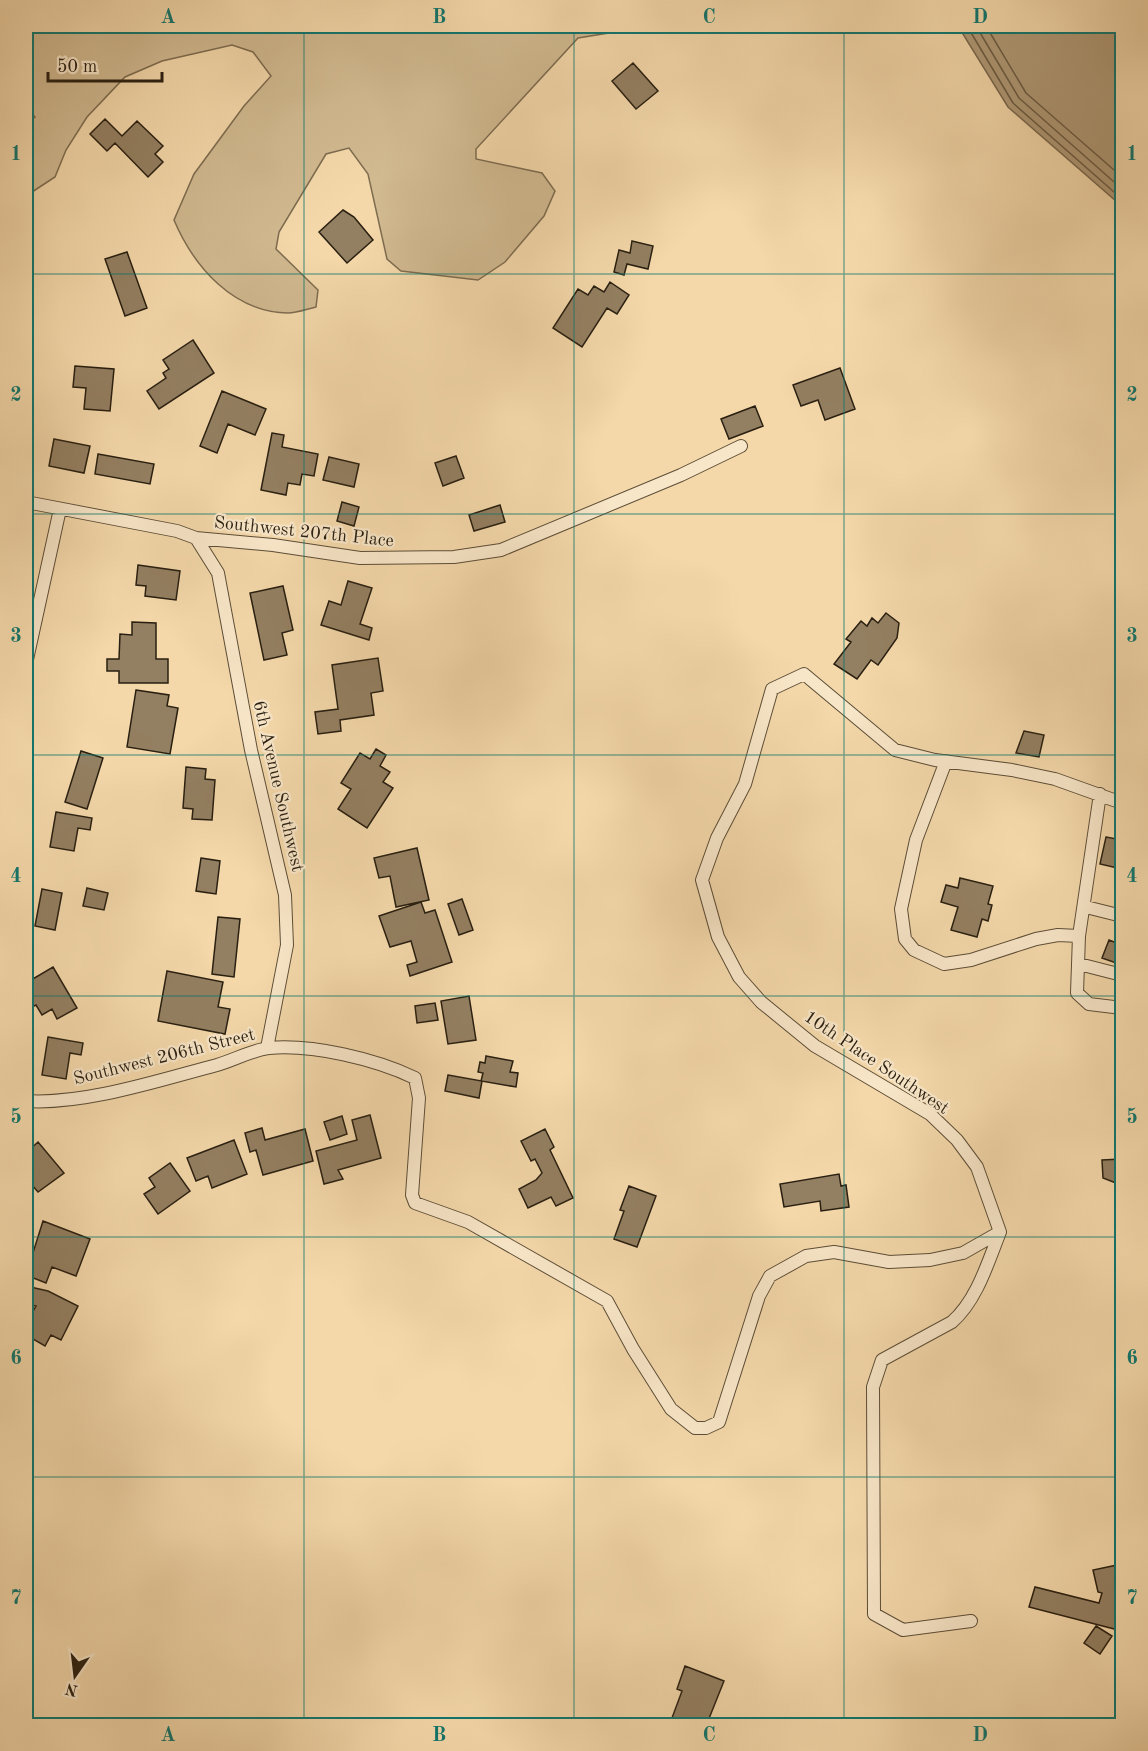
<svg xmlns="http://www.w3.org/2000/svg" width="1148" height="1751" viewBox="0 0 1148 1751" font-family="'Old Standard TT',serif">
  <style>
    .green { fill: #d1b990; stroke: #7d6c50; stroke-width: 1.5 }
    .water { fill: #af9976; stroke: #79684e; stroke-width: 1.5 }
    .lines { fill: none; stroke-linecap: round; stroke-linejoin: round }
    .shore { stroke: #6c5c44; stroke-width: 1.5 }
    .building { fill: #937f61; stroke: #291f11; stroke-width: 1.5 }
    .street-casing { stroke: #5c4d37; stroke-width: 14 }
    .street { stroke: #f8e6c8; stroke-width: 12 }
    .grid { fill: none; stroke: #0f766e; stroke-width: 1.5; stroke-opacity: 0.55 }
    .labels { text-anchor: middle; stroke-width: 4.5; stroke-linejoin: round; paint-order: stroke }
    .street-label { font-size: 18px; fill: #291f11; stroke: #f8e6c8 }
    .neatline { fill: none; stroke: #0f766e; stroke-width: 2 }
    .grid-label { font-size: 20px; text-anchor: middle; font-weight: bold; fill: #0f766e }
  </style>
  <rect width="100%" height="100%" fill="#f4d8aa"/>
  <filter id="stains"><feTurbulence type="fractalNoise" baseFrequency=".00333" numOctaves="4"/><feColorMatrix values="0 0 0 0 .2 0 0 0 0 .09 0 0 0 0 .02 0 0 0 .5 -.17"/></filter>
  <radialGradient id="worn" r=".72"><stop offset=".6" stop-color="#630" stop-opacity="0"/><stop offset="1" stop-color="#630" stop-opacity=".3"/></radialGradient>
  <path class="green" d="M26,26H652L578,38L476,149V159L542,173L555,191L544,216L505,262L478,280L401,271L387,259L368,174L349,148L326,154L279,232L276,249L318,290L316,307C307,309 297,313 288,313C233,312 194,267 174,220L194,174L244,106L271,76L253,52L232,45L162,61L125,77L87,117L66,150L55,177L26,196V123L35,117L26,106Z"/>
  <path class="water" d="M958,26H1122V213L1117,202L1008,107Z"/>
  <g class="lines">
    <path class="shore" d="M967,26L1013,103L1122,199
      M976,26L1019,98L1122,189
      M986,26L1026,93L1122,177"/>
  </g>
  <path class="building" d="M633,63L658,91L636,109L612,81Z
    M105,119L122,136L137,121L163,146L155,154L163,162L148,177L115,143L107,151L90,134Z
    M343,210L354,217L373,240L347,263L319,232Z
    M632,241L653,246L648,269L627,264L624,275L614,272L619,250L630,253Z
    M127,252L147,308L125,316L105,259Z
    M610,282L629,295L617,314L607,308L582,347L553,328L578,289L588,295L594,286L604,292Z
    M193,340L214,373L159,409L147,391L166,378L163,373L169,369L163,360Z
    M75,366L114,369L110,411L84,409L86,388L73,387Z
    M840,368L855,409L825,420L818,400L801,406L793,385Z
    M222,391L266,409L255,435L228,424L217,453L200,446Z
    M755,406L763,426L729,439L721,419Z
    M272,433L284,435L282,447L318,454L314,476L302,474L300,485L288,483L286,495L261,490Z
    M54,439L90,446L84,473L49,466Z
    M98,454L154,464L150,484L95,474Z
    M456,456L464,478L443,486L435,463Z
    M329,457L359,464L354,487L323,480Z
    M342,502L359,507L354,526L337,521Z
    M500,505L505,522L474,531L469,515Z
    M138,565L180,571L176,600L145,596L146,586L136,585Z
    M348,581L372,588L360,624L372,628L369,640L321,625L329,601L341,605Z
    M283,586L293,630L282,633L287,655L264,660L250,593Z
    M886,613L899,623L897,638L878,665L871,660L857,679L834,664L851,642L846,639L861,621L867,626L872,618L878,623Z
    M132,622L156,623V659H168V683H119V671H107V659H119L120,634L132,635Z
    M378,658L383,691L371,693L374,715L340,720L341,731L318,734L315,712L338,709L332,665Z
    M136,690L169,695L167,706L178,708L170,754L127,747Z
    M1024,731L1044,735L1039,757L1016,753Z
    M376,749L386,755L380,766L390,772L383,782L393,788L367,828L338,809L351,789L341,783L360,753L370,759Z
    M81,751L103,758L87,809L65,802Z
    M186,767L206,769L205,779L215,780L212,820L192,819L193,809L183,808Z
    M56,812L92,818L90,830L78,828L74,851L50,847Z
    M1106,837L1122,840V869L1100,864Z
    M417,848L429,900L396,907L390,876L379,878L374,858Z
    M201,858L220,861L216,894L196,891Z
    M960,878L993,886L988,904L992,905L988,921L982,919L977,937L951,930L958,907L941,902L946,885L958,888Z
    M87,888L108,893L104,910L83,906Z
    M42,889L62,893L55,930L35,926Z
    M462,899L473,930L459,935L448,904Z
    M421,902L425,913L435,910L452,962L410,976L407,965L417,962L411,941L390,947L379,916Z
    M218,917L240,919L234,977L212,974Z
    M1109,940L1122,945V965L1102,958Z
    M53,967L77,1008L57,1019L52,1009L42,1015L36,1005L26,1010V983Z
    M167,971L223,982L218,1007L230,1009L225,1034L158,1021Z
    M469,996L476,1040L448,1044L441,1001Z
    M435,1003L438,1020L417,1023L415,1006Z
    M48,1037L83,1043L81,1055L70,1053L66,1079L42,1075Z
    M486,1056L513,1061L510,1072L518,1073L516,1087L481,1081L483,1073L478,1072L480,1062L485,1063Z
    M448,1075L482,1081L479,1098L445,1091Z
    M370,1115L381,1158L338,1170L343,1179L324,1184L316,1151L357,1140L352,1120Z
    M342,1116L347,1134L330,1140L324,1122Z
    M262,1128L265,1140L305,1129L313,1161L263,1175L256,1150L250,1152L245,1133Z
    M545,1129L554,1147L550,1150L573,1198L556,1206L551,1197L528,1208L519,1189L536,1180L542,1173L535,1159L531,1161L521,1141Z
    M234,1140L247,1174L212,1188L208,1176L196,1181L187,1158Z
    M38,1142L64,1173L38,1192L26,1178V1163L30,1159L26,1153Z
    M1122,1159V1190H1116V1183L1103,1178L1102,1160Z
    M170,1163L190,1191L158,1214L144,1194L155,1187L149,1178Z
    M839,1174L841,1186L846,1185L849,1207L821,1211L820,1201L784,1207L780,1184Z
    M629,1186L656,1196L637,1247L614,1239L624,1211L620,1210Z
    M43,1221L90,1239L76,1276L52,1267L46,1283L26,1275Z
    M26,1286L48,1291L78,1306L61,1340L51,1335L45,1346L26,1335L31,1325L27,1322L36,1306L26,1304Z
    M1122,1564V1631L1029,1607L1035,1587L1099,1603L1102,1593L1098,1592L1093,1570Z
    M1096,1626L1112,1636L1100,1654L1084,1643Z
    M685,1666L724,1681L706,1726L696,1723L669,1726L682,1691L677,1689Z"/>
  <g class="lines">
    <g class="street-casing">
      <path id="street" d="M26,502L177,531L196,538L273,545L360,558L454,557L501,550L681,475L741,446
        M196,538L218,573L251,750L285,895L287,945L267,1048
        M26,664L60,509
        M946,761L916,840L901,909L905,939L914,950L944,964L971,960L1036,939L1058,935L1079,936
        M1100,794L1079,936L1077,993L1089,1004L1122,1008
        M1086,907L1122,916
        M1079,964L1122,975
        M26,1101C84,1105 160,1080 217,1065C234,1060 252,1050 269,1048C312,1044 376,1059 415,1078L419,1098L412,1195L415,1203L468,1222L607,1301L633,1349L671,1409L695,1428H706L719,1422L759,1296L770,1276L806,1256L834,1252L889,1262L930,1260L963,1253L1000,1232
        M971,1621L903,1630L874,1614L873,1387L882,1360L952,1322C977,1300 988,1262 1000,1232L977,1167L957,1140L930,1114L815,1046L761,1002L739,977L718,937L702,880L717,838L745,784L772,689L804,674L895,750L935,760L1012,770L1055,779L1122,803"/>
    </g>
    <use href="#street" class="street"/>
  </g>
  <path class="grid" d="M304,26V1726M574,26V1726M844,26V1726M26,274H1122M26,514H1122M26,755H1122M26,996H1122M26,1237H1122M26,1477H1122"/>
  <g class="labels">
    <g class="street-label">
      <text transform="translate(304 531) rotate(6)" y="6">Southwest 207th Place</text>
      <text transform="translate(279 786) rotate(77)" y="6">6th Avenue Southwest</text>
      <text transform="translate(164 1056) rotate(-14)" y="6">Southwest 206th Street</text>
      <text transform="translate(877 1062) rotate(34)" y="6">10th Place Southwest</text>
    </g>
  </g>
  <rect width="1148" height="1751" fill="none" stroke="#f4d8aa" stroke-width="66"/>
  <g transform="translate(75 1676) rotate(194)" stroke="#f8e6c8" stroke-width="4.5" paint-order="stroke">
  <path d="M0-4.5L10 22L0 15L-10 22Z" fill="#291f11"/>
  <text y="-9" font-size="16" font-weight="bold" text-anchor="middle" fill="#291f11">N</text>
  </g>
  <path d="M48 72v9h114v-9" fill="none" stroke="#291f11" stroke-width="3"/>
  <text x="57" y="72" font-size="18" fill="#291f11" stroke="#f8e6c8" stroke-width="4.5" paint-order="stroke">50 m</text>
  <rect x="33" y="33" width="1082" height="1685" class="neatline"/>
  <g class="grid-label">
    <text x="168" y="23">A</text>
    <text x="439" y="23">B</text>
    <text x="709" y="23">C</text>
    <text x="980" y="23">D</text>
    <text x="16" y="160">1</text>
    <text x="1132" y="160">1</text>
    <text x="16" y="401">2</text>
    <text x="1132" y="401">2</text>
    <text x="16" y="642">3</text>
    <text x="1132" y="642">3</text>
    <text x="16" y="882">4</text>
    <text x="1132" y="882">4</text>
    <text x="16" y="1123">5</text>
    <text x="1132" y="1123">5</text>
    <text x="16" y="1364">6</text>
    <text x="1132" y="1364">6</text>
    <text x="16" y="1604">7</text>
    <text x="1132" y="1604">7</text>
    <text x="168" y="1741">A</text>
    <text x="439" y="1741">B</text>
    <text x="709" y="1741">C</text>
    <text x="980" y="1741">D</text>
  </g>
  <rect width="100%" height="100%" filter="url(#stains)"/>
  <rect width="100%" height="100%" fill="url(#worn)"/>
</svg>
